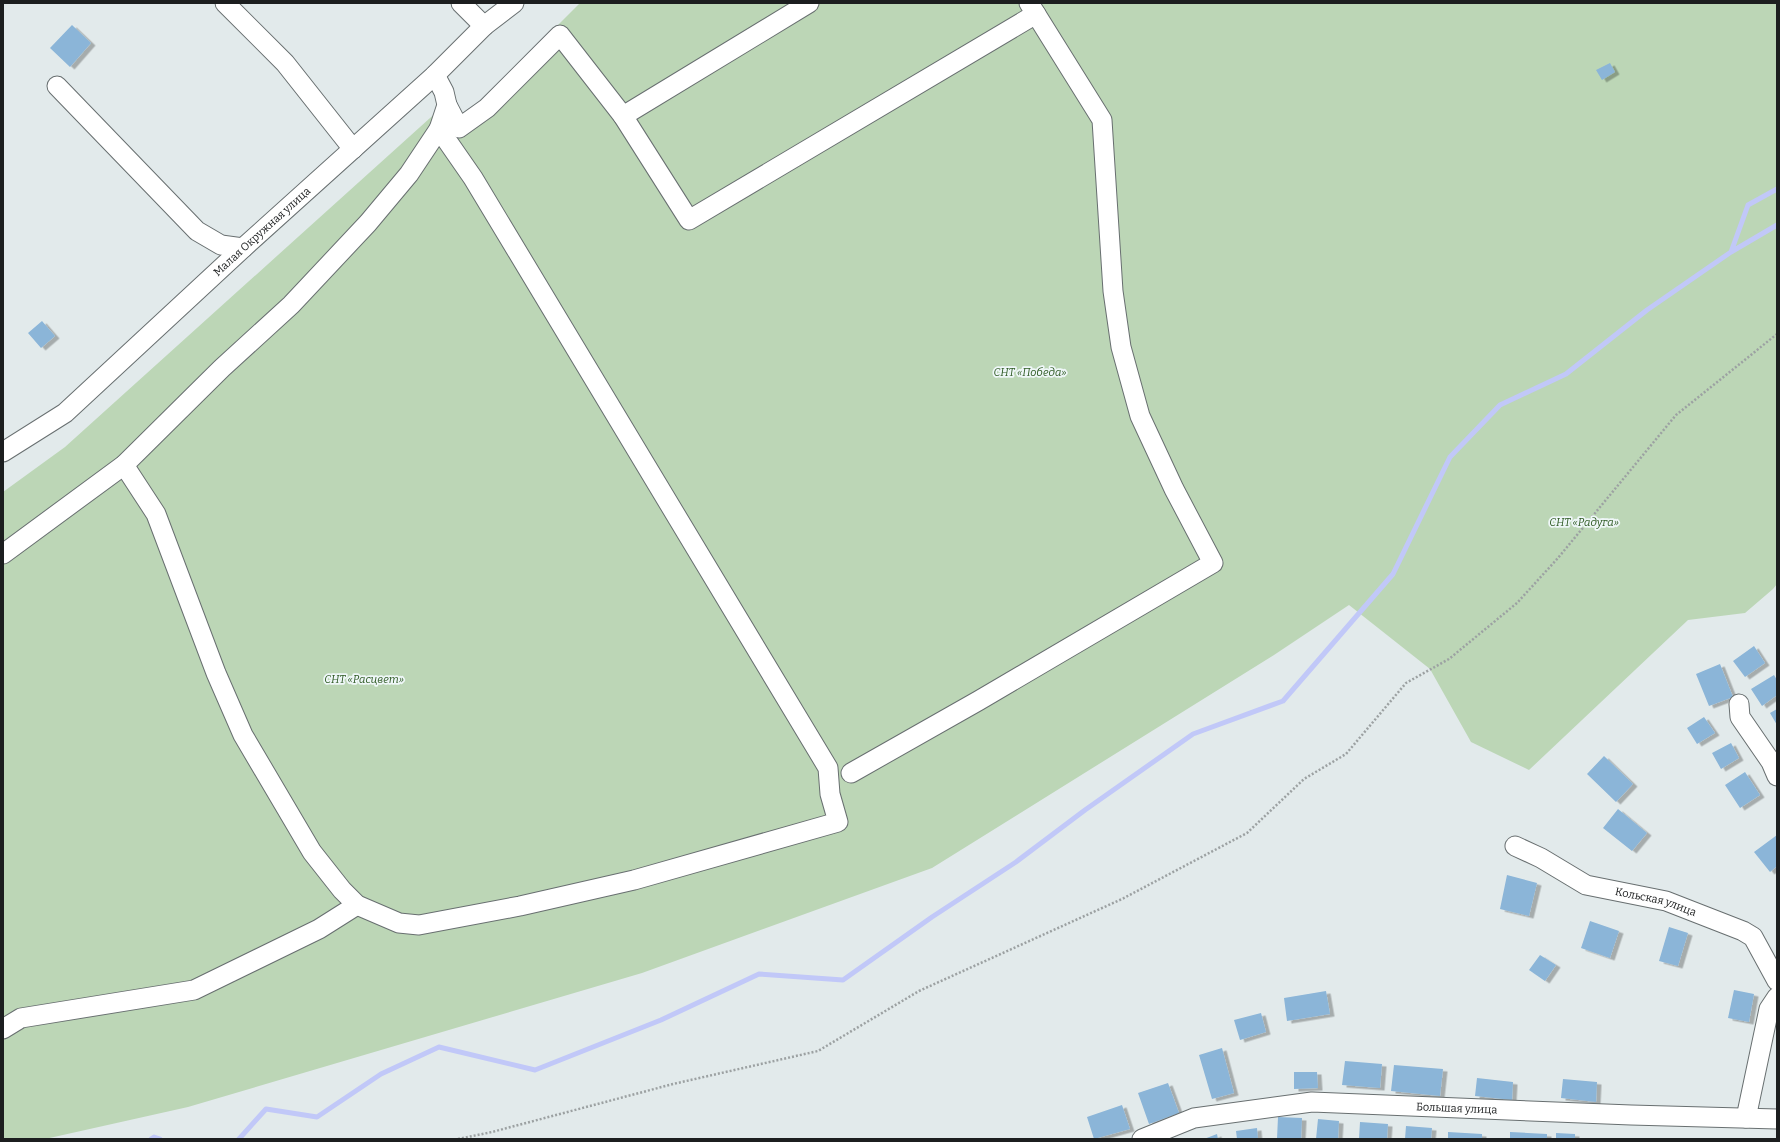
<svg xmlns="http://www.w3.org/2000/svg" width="1780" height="1142" viewBox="0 0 1780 1142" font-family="Bitter,serif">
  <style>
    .green { fill: #bcd6b6 }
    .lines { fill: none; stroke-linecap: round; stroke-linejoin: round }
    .stream { stroke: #c1c8f8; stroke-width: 5 }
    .building { fill: #8bb5d8; filter: url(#shadow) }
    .minor-casing { stroke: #686f70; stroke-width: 21 }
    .path { stroke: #9ca1a2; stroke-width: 2.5; stroke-dasharray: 2 2; stroke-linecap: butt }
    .minor { stroke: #fff; stroke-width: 19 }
    .labels { text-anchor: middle; stroke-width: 3.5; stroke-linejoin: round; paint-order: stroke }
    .street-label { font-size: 11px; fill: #1c1e1f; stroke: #eff7f8 }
    .park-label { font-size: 11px; font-style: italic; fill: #2d5922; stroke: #eff7f8 }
  </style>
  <defs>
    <filter id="shadow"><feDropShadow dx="4.5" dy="2.5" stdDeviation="0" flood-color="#0004"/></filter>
  </defs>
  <rect width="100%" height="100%" fill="#e2eaeb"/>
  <path class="green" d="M580,3H1777V584L1773,589L1745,613L1688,620L1529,770L1471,742L1430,669L1349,605L1274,655L932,868L642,973L188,1107L45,1139H3V492L65,447L440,109L451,124L478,105Z"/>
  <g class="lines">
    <path class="stream" d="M1731,252L1748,205L1777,189
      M151,1139L154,1137L160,1139
      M239,1139L266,1109L317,1117L381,1074L439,1047L535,1070L661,1020L759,974L843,980L932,917L1016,862L1085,810L1193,734L1283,701L1393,574L1450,457L1500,405L1566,374L1647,310L1731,252L1777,225"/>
  </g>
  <path class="building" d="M72,25L91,43L70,67L50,48Z
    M1610,63L1615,72L1602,80L1596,70Z
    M42,321L55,336L41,348L28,333Z
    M1754,646L1765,663L1745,677L1733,661Z
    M1720,664L1733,697L1709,706L1696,674Z
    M1774,675L1777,680V695L1762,706L1751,689Z
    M1777,709V725L1770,713Z
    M1704,717L1715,733L1697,744L1687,728Z
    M1731,743L1739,758L1721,769L1712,753Z
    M1604,756L1633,784L1616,802L1587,774Z
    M1745,772L1760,795L1740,808L1725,785Z
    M1618,809L1647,833L1632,851L1603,828Z
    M1777,835V866L1770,872L1754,852Z
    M1507,875L1537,883L1529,916L1500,909Z
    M1590,921L1619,931L1610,958L1581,948Z
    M1669,927L1688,933L1678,966L1659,961Z
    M1540,955L1556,965L1545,981L1529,970Z
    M1734,990L1754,994L1749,1022L1728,1018Z
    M1326,991L1330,1014L1287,1021L1284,998Z
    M1261,1013L1266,1032L1240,1040L1234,1020Z
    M1222,1048L1234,1093L1212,1099L1199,1055Z
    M1345,1061L1382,1064L1380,1088L1342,1085Z
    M1394,1065L1443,1069L1440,1096L1391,1091Z
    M1294,1072H1317L1318,1088L1294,1089Z
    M1477,1078L1513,1082L1512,1100L1475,1096Z
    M1563,1079L1597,1082L1596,1102L1561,1098Z
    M1168,1083L1179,1113L1149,1124L1138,1093Z
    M1122,1105L1130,1129L1094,1139L1087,1117Z
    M1278,1117L1302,1118L1301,1139H1277Z
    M1318,1119L1339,1121L1338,1139H1316Z
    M1360,1122L1388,1124L1387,1139H1359Z
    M1406,1126L1432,1128L1431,1139H1405Z
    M1257,1128L1258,1139H1237L1236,1131Z
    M1448,1132L1482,1134V1139H1448Z
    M1510,1132L1547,1134V1139H1510Z
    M1556,1133L1575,1134V1139H1556Z
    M1217,1134L1218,1139H1204Z"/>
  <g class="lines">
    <g class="minor-casing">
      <g id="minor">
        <path d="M225,3L285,63L353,149"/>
        <path d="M461,3L484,26"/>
        <path d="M57,86L197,231L221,245L243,248"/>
        <path d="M447,105L459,128L487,108L560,35L623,116L689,220L1036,14"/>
        <path d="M623,116L809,3"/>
        <path id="s1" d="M3,452L65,413L243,248L435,75L484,26L514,3"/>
        <path d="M124,465L156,514L216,673L243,735L312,852L342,890L357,905L399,923L419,925L520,906L634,880L838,822L830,794L828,768L473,178L439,129"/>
        <path d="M3,554L124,465L222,368L291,305L368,223L409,174L439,129L447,105L444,92L435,75"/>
        <path d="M1739,704L1740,717L1771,762L1777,776"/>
        <path d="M851,773L978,701L1213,563L1174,489L1140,416L1121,347L1113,291L1102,120L1029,3"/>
        <path id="s2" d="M1515,846L1541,858L1586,885L1666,901L1743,931L1753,937L1777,981"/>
        <path d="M3,1029L21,1018L194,990L319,929L357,905"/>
        <path d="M1746,1118L1769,1009L1777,997"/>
        <path id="s3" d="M1142,1139L1194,1118L1312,1102L1631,1115L1777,1119"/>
      </g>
    </g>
    <path class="path" d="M458,1139L492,1132L673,1084L818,1051L919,991L1122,899L1247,833L1304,779L1346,754L1406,683L1449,659L1517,603L1558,558L1676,415L1777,334"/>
    <use href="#minor" class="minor"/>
  </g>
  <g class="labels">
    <g class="street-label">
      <text dy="4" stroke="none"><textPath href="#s1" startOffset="341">Малая Окружная улица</textPath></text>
      <text dy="4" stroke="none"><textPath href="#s2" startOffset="153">Кольская улица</textPath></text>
      <text dy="4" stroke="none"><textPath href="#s3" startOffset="320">Большая улица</textPath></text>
    </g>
    <g class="park-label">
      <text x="1030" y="376">СНТ «Победа»</text>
      <text x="1584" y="526">СНТ «Радуга»</text>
      <text x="364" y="683">СНТ «Расцвет»</text>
    </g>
  </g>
  <rect width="1780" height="1142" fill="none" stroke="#1c1e1f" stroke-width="8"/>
</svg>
